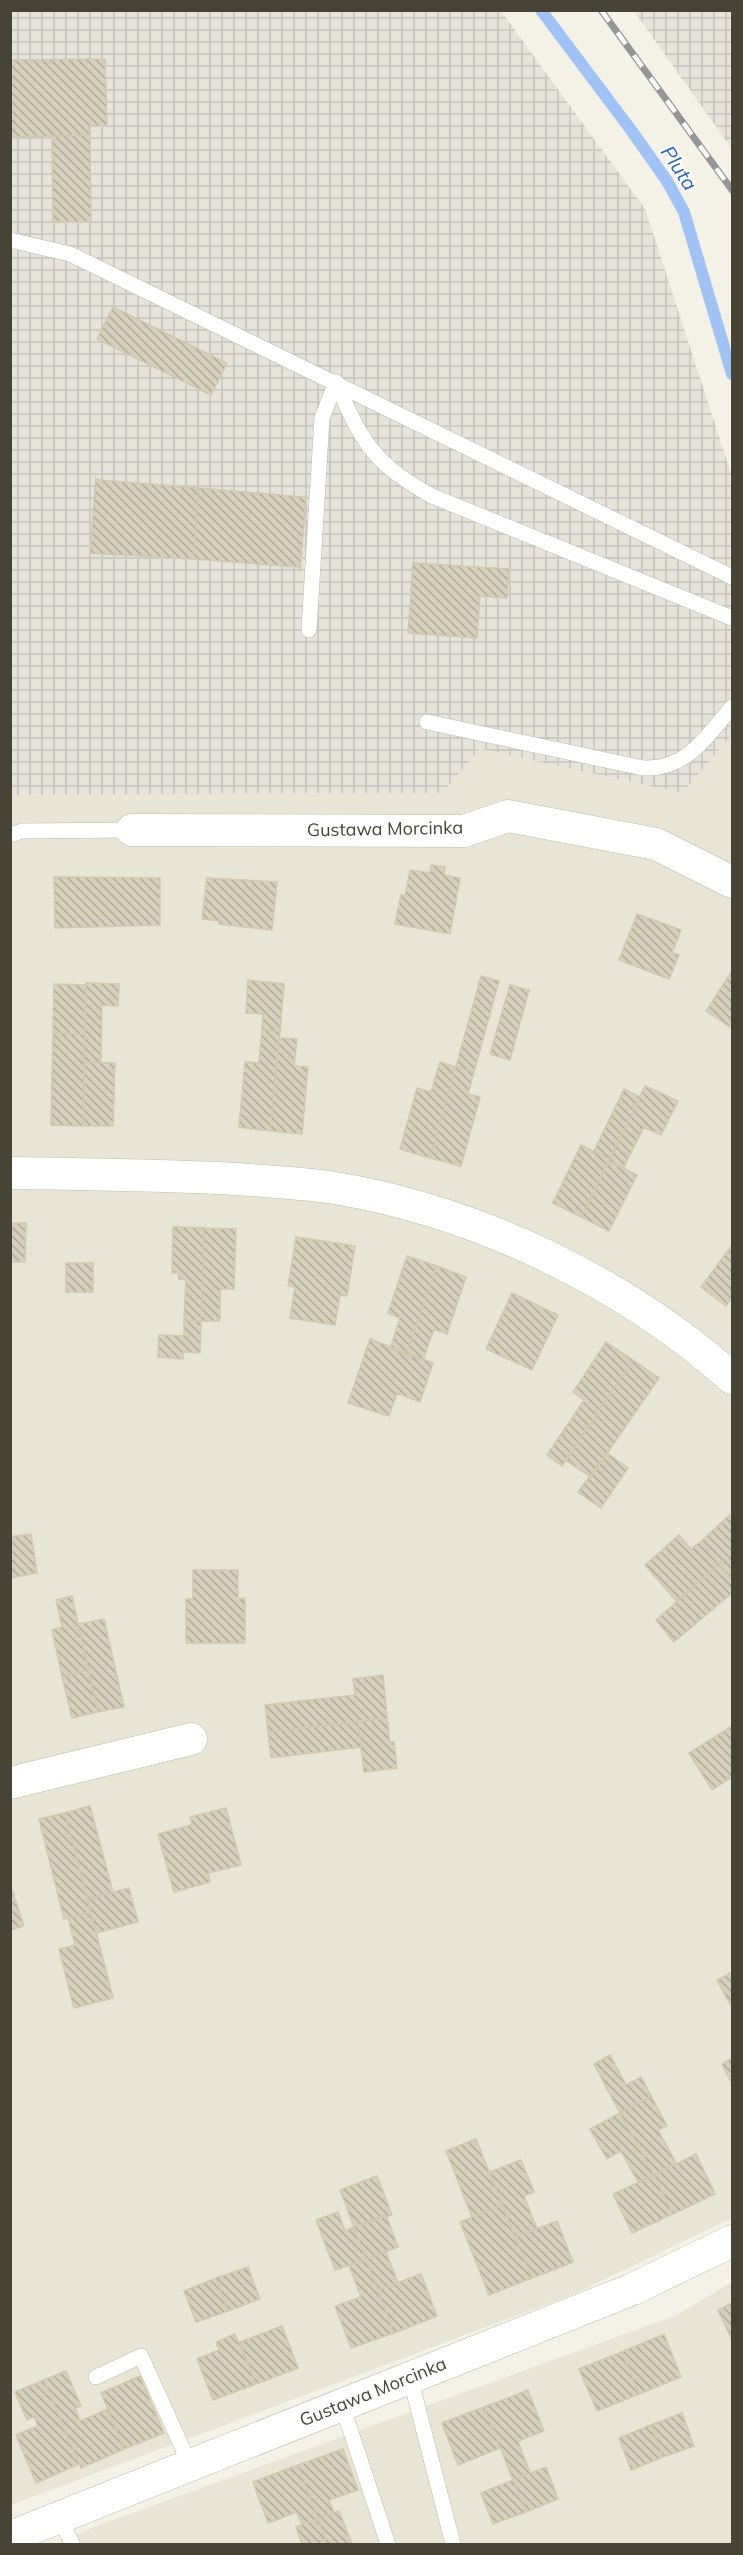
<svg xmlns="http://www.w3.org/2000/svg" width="743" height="2555" viewBox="0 0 743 2555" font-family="Mulish,sans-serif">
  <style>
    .residential { fill: #e8e5d4 }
    .industrial { fill: url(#industrial-grid) }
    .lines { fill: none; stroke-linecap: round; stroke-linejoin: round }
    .stream { stroke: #9fc3f4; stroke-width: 12 }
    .building { fill: url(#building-back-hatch); stroke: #d1c9ae; stroke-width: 1.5 }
    .service-casing { stroke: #c0bca8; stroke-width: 16 }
    .minor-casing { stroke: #c0bca8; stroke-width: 33 }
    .service { stroke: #fff; stroke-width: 15 }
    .minor { stroke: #fff; stroke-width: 32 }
    .rail-casing { stroke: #969696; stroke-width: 7 }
    .rail { stroke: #fff; stroke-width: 4.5; stroke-dasharray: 14; stroke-linecap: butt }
    .labels { text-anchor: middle; stroke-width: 4.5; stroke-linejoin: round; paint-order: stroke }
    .street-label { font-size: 18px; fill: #474335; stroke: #fff }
    .water-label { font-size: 20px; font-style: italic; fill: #2864b9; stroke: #fff }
  </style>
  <defs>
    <pattern id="industrial-grid" width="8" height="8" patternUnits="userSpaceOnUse" patternTransform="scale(1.5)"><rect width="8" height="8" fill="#e6e3db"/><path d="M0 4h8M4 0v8" fill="none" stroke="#c7c4bd"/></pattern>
    <pattern id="building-back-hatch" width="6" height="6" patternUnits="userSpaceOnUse" patternTransform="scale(1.5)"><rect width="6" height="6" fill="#d6d0bb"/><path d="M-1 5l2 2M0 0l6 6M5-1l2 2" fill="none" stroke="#afaa99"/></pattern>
  </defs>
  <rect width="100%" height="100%" fill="#f4f2e6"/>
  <path class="residential" d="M732,735V2218L574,2294L11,2505V795L442,793L480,749L682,793Z
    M732,2282V2544H56L94,2527L677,2315Z"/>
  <path class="industrial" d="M10,11H501L645,209L732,476V735L682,793L480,749L442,793L11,795Z
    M634,11H732V149Z"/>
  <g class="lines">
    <path class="stream" d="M541,10L631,130L667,181L684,212L732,374"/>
  </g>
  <path class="building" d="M105,59L107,125L89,126L90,135L10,137V60Z
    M90,135L91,222H53L52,136Z
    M113,307L227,363L211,395L97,339Z
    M96,478L99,480L199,488L193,559L90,553Z
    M199,488L303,497L306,495L300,570L298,567L193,559Z
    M413,563L509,569L507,598L480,596L477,638L408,633Z
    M431,865L445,867L444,875L460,878L450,934L395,924L401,895L405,896L410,870L430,873Z
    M54,877L160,878V925L55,928Z
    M207,878L277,882L272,930L219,924V921L202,919Z
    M637,914L681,930L672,953L679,955L669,979L619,960Z
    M732,971V1028L706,1011Z
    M481,976L499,981L474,1072L456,1067Z
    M248,980L284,984L280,1031L262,1030L263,1014L246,1013Z
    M86,983L119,984L118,1006L102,1005L101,1063L84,1062Z
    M54,984L86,985L85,1034L53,1033Z
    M510,985L529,990L510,1060L490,1054Z
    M262,1030L280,1031L270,1131L239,1127L245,1062L259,1063Z
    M53,1033L85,1034L83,1126L51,1125Z
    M279,1038L297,1039L294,1066L308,1067L302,1134L270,1131Z
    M84,1062L115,1063L113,1126H83Z
    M440,1062L456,1067L430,1158L400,1149L417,1088L431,1092Z
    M456,1067L474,1072L468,1094L480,1097L461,1166L430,1158Z
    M645,1086L678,1101L661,1135L644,1127L623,1169L609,1161Z
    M624,1089L640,1097L609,1159L594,1151Z
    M581,1145L609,1159L581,1217L553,1203Z
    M609,1161L637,1175L609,1231L581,1217Z
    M10,1223H26L25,1262H10Z
    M173,1227L204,1228L201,1321L184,1320L186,1280L179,1279L178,1273H172Z
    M204,1228L236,1229L234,1289H220V1321H201Z
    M296,1237L355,1246L347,1296L340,1295L335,1325L290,1318L295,1287L288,1286Z
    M732,1245V1297L726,1306L701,1287Z
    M407,1256L437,1266L406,1354L390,1349L400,1318L388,1313Z
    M66,1263H93V1292H66Z
    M437,1266L466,1277L447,1334L434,1329L423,1360L406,1354Z
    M512,1293L558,1315L532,1370L486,1349Z
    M184,1320L201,1321L200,1353L183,1352V1359L158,1357L159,1335L184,1336Z
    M370,1339L433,1363L420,1402L397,1393L389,1416L348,1403Z
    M606,1342L633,1360L562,1466L547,1455L584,1400L573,1392Z
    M633,1360L659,1378L591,1477L565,1460Z
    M607,1453L628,1468L601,1508L578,1492Z
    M732,1513V1553L719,1564L700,1542Z
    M31,1534L37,1573L10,1578V1537Z
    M679,1535L691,1549L700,1542L719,1564L676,1601L645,1565Z
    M732,1553V1579L719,1564Z
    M719,1564L732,1579V1593L674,1642L656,1620Z
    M193,1570H238V1599L245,1598V1643H186V1599H193Z
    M72,1596L88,1670L62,1676L52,1630L62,1627L56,1600Z
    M104,1619L124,1707L98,1712L78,1624Z
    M88,1670L98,1712L72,1718L62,1676Z
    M383,1675L387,1718L268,1732L265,1705L355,1695L353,1679Z
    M387,1718L390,1742H394L397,1768L364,1772L358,1722Z
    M358,1722L361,1747L271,1758L268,1732Z
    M732,1726V1777L712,1790L689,1753Z
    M90,1806L113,1892L87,1899L65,1813Z
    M226,1808L241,1865L208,1873L210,1882L174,1892L158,1834L192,1825L190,1817Z
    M65,1813L91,1912L64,1919L39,1819Z
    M10,1884L24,1926L10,1930Z
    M129,1888L138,1922L96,1933L87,1899Z
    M91,1912L113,1998L74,2008L59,1949L75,1945L68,1918Z
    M732,1972V2008L717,1980Z
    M610,2055L626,2085L641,2077L651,2096L620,2113L594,2064Z
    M732,2058V2084L722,2064Z
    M651,2096L667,2126L658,2130L676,2163L654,2175L620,2113Z
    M620,2113L654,2175L638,2182L621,2151L607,2159L590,2129Z
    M476,2139L502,2205L472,2217L446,2151Z
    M696,2154L715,2194L673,2214L654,2175Z
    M521,2160L534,2192L524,2196L537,2228L515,2237L490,2172Z
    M654,2175L673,2214L632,2233L613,2194Z
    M377,2176L392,2215L354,2227L340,2190Z
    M502,2205L532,2278L489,2295L460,2222Z
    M338,2212L345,2231L354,2227L366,2259L335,2270L316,2220Z
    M386,2215L398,2247L366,2259L354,2227Z
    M557,2221L573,2262L532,2278L515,2237Z
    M386,2252L398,2283L378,2290L366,2259Z
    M366,2259L394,2333L351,2348L335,2306L361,2297L349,2265Z
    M248,2267L260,2299L228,2311L216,2278Z
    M421,2274L437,2316L394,2333L378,2290Z
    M216,2278L228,2311L196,2322L184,2291Z
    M732,2303V2340L718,2310Z
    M282,2326L298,2368L256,2384L240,2342Z
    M235,2334L256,2384L213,2400L197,2359L219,2350L216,2342Z
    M664,2334L681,2377L639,2394L622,2352Z
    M622,2352L639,2394L597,2411L579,2369Z
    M66,2371L81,2406L75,2408L80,2421L108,2409L124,2449L81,2468L44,2380Z
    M140,2376L164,2433L124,2449L101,2393Z
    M44,2380L79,2464L36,2483L16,2435L38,2426L34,2416L27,2420L15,2392Z
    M528,2390L544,2431L518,2441L530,2473L513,2480L484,2407Z
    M484,2407L500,2448L458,2465L442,2423Z
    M682,2413L694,2446L663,2457L651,2425Z
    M651,2425L663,2457L631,2470L619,2438Z
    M343,2449L358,2490L329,2500L334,2513L318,2519L298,2465Z
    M298,2465L318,2519L302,2525L297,2512L268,2523L253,2482Z
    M546,2467L558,2499L526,2512L513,2480Z
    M513,2480L526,2512L493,2524L481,2493Z
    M339,2511L352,2544H327L318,2519Z
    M318,2519L327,2544H302L296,2527Z"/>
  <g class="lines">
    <g class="service-casing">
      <path id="service" d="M10,240L70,254L732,577
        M336,382C362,443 373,463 432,496L732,618
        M309,630L322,418L336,382
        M427,722L643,768C687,770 706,737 732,707
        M10,835L22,831L132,830
        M96,2377L141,2356L190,2465
        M410,2377L453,2544
        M342,2405L388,2544
        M59,2516L72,2544"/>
    </g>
    <g class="minor-casing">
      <path id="minor" d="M132,830L464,831L508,816L656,844L732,882
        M10,1173C86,1174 162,1175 237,1179C272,1182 307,1183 341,1189C482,1214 625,1283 732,1378
        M10,1783L191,1739
        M10,2537L633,2289L732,2241"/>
    </g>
    <use href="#service" class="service"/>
    <use href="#minor" class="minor"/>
    <g class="rail-casing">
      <path id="rail" d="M601,10L732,190"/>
    </g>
    <use href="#rail" class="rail"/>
  </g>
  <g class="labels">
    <g class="street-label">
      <text transform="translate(385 829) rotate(-1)" y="6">Gustawa Morcinka</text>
      <text transform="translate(373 2392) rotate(-22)" y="6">Gustawa Morcinka</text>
    </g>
    <g class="water-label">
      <text transform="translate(679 168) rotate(57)" y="7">Pluta</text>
    </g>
  </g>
  <rect width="743" height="2555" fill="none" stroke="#474335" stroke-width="24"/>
</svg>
